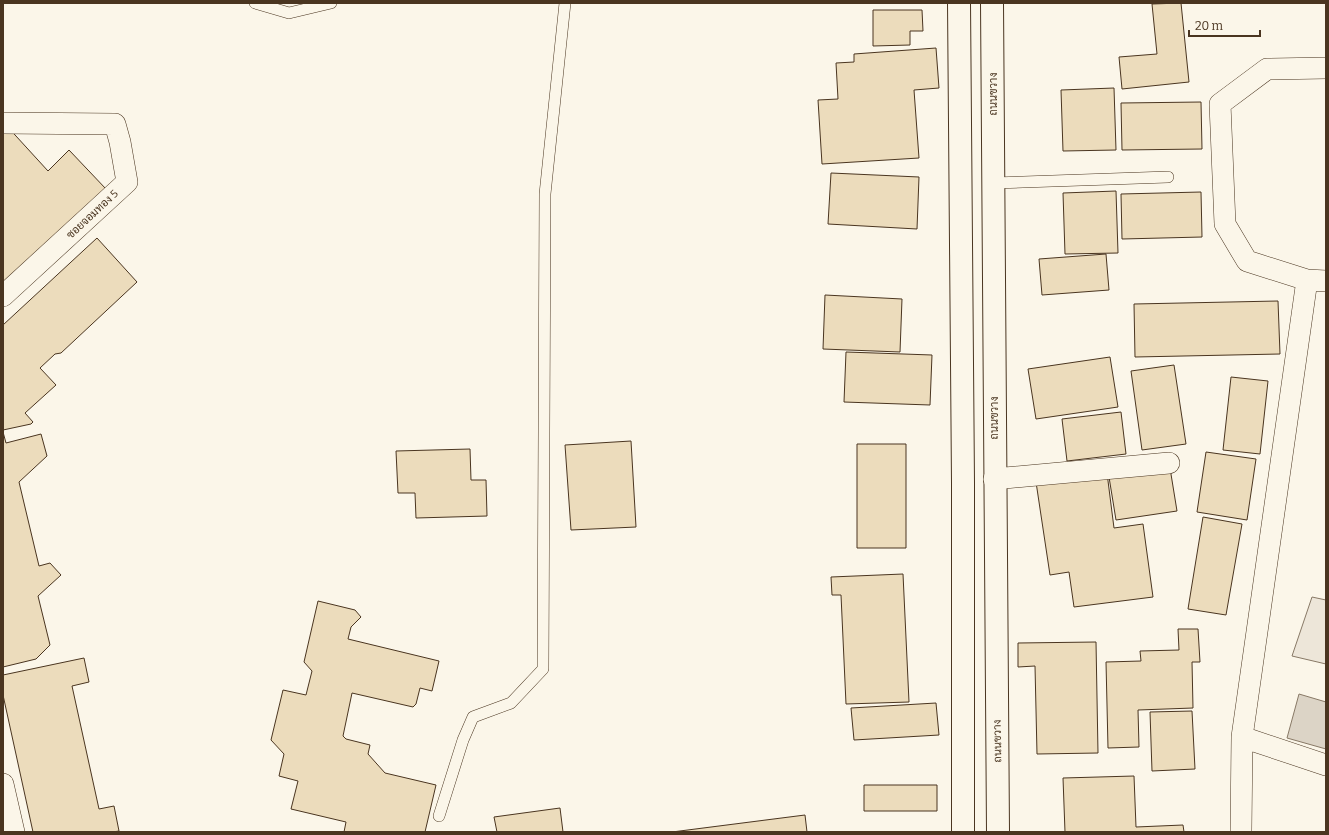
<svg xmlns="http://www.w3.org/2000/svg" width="1329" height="835" viewBox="0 0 1329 835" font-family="Bitter,Sarabun,serif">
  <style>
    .green { fill: #ede6d9; stroke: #887966 }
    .water { fill: #dcd4c6; stroke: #887966 }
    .building { fill: #ecdcbc; stroke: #4a3520 }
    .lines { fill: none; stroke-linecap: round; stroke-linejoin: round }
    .service-casing { stroke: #4a3520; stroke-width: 12 }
    .minor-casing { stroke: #4a3520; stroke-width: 22 }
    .secondary-casing { stroke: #4a3520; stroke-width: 24 }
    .service { stroke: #fbf6e9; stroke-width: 11 }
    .minor { stroke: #fbf6e9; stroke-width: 21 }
    .secondary { stroke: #fbf6e9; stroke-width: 22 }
    .labels { text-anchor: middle; stroke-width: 3; stroke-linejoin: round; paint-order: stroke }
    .street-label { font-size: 11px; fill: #4a3520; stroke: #fbf6e9 }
  </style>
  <rect width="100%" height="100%" fill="#fbf6e9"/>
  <path class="green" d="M1312,597L1326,600V664L1292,656Z"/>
  <path class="water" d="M1299,694L1326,702V749L1287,738Z"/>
  <path class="building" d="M1181,3L1189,82L1122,89L1119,57L1157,54L1152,4Z
    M873,10H922L923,31H910V45L873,46Z
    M936,48L939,88L914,90L919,158L822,164L818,100L838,99L836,63L854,62V54Z
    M1114,88L1116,150L1063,151L1061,90Z
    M1201,102L1202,149L1122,150L1121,103Z
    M5,124L48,171L69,150L106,189L3,287V126Z
    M831,173L919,177L917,229L828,224Z
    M1116,191L1118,253L1065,254L1063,193Z
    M1201,192L1202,237L1122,239L1121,194Z
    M97,238L137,282L61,353L55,354L40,368L56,385L25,413L33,422L31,424L3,430V325Z
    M1106,254L1109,290L1042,295L1039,259Z
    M825,295L902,299L900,352L823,349Z
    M1278,301L1280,354L1135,357L1134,304Z
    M846,352L932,355L930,405L844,402Z
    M1110,357L1118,407L1036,419L1028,369Z
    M1174,365L1186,444L1142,450L1131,371Z
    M1231,377L1268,381L1260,454L1223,450Z
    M1121,412L1126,454L1067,461L1062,419Z
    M3,432L6,443L41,434L47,456L19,482L39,566L50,563L61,575L38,596L50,645L36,659L3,667Z
    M631,441L636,527L571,530L565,445Z
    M857,444H906V548H857Z
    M470,449L471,480H486L487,516L416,518L415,493H398L396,451Z
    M1206,452L1256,459L1247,520L1197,512Z
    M1170,468L1177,511L1116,520L1109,477Z
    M1107,473L1114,528L1143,524L1153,597L1074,607L1069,572L1050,575L1036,482Z
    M1203,517L1242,524L1226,615L1188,609Z
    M903,574L909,702L846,704L841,595H832L831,577Z
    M318,601L355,610L361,617L351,627L348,639L439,661L432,691L420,688L416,704L413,707L352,693L343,736L346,739L370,745L368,754L385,773L436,785L425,832H344L346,822L291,809L298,781L279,776L284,754L271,740L283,690L306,695L312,671L304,662Z
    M1178,629H1198L1200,662H1192L1193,708L1138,710L1139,747L1108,748L1106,662L1141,661L1140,651L1179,650Z
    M1096,642L1098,753L1037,754L1035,666L1018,667V643Z
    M84,658L89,682L72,686L99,809L114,806L119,831L113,832H33L3,695V675Z
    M936,703L939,735L854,740L851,708Z
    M1192,711L1195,769L1152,771L1150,712Z
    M1134,776L1136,827L1183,825L1184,832H1065L1063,778Z
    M864,785H937V811H864Z
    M560,808L563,832H497L494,817Z
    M805,815L807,832H672Z"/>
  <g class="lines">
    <g class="service-casing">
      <path id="service" d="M255,3L289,13L331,3
        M993,183L1168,177
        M439,816L463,740L473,717L511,703L543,669L545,194L565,3"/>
    </g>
    <g class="minor-casing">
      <path id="minor" d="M1326,68L1267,69L1220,104L1225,224L1247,261L1307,280L1326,281
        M3,123L115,124L120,142L127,182L3,296
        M994,479L1169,463
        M1242,737L1326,765
        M3,784L14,832
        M1241,832L1242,737L1307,280"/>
    </g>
    <g class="secondary-casing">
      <path id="secondary" d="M959,3L963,483V832
        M992,3L998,832"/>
    </g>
    <use href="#service" class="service"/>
    <use href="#minor" class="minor"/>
    <use href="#secondary" class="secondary"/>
  </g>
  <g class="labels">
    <g class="street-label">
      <text transform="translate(993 94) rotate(-90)" y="4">ถนนขวาง</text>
      <text transform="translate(92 214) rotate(-43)" y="4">ซอยจอมทอง 5</text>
      <text transform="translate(994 418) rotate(-90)" y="4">ถนนขวาง</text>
      <text transform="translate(997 741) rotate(-91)" y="4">ถนนขวาง</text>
    </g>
  </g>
  <rect width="1329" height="835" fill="none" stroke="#4a3520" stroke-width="8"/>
  <path d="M1189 30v6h71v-6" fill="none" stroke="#4a3520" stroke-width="2"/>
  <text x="1195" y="30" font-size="12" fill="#4a3520" stroke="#fbf6e9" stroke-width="3" paint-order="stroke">20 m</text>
</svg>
